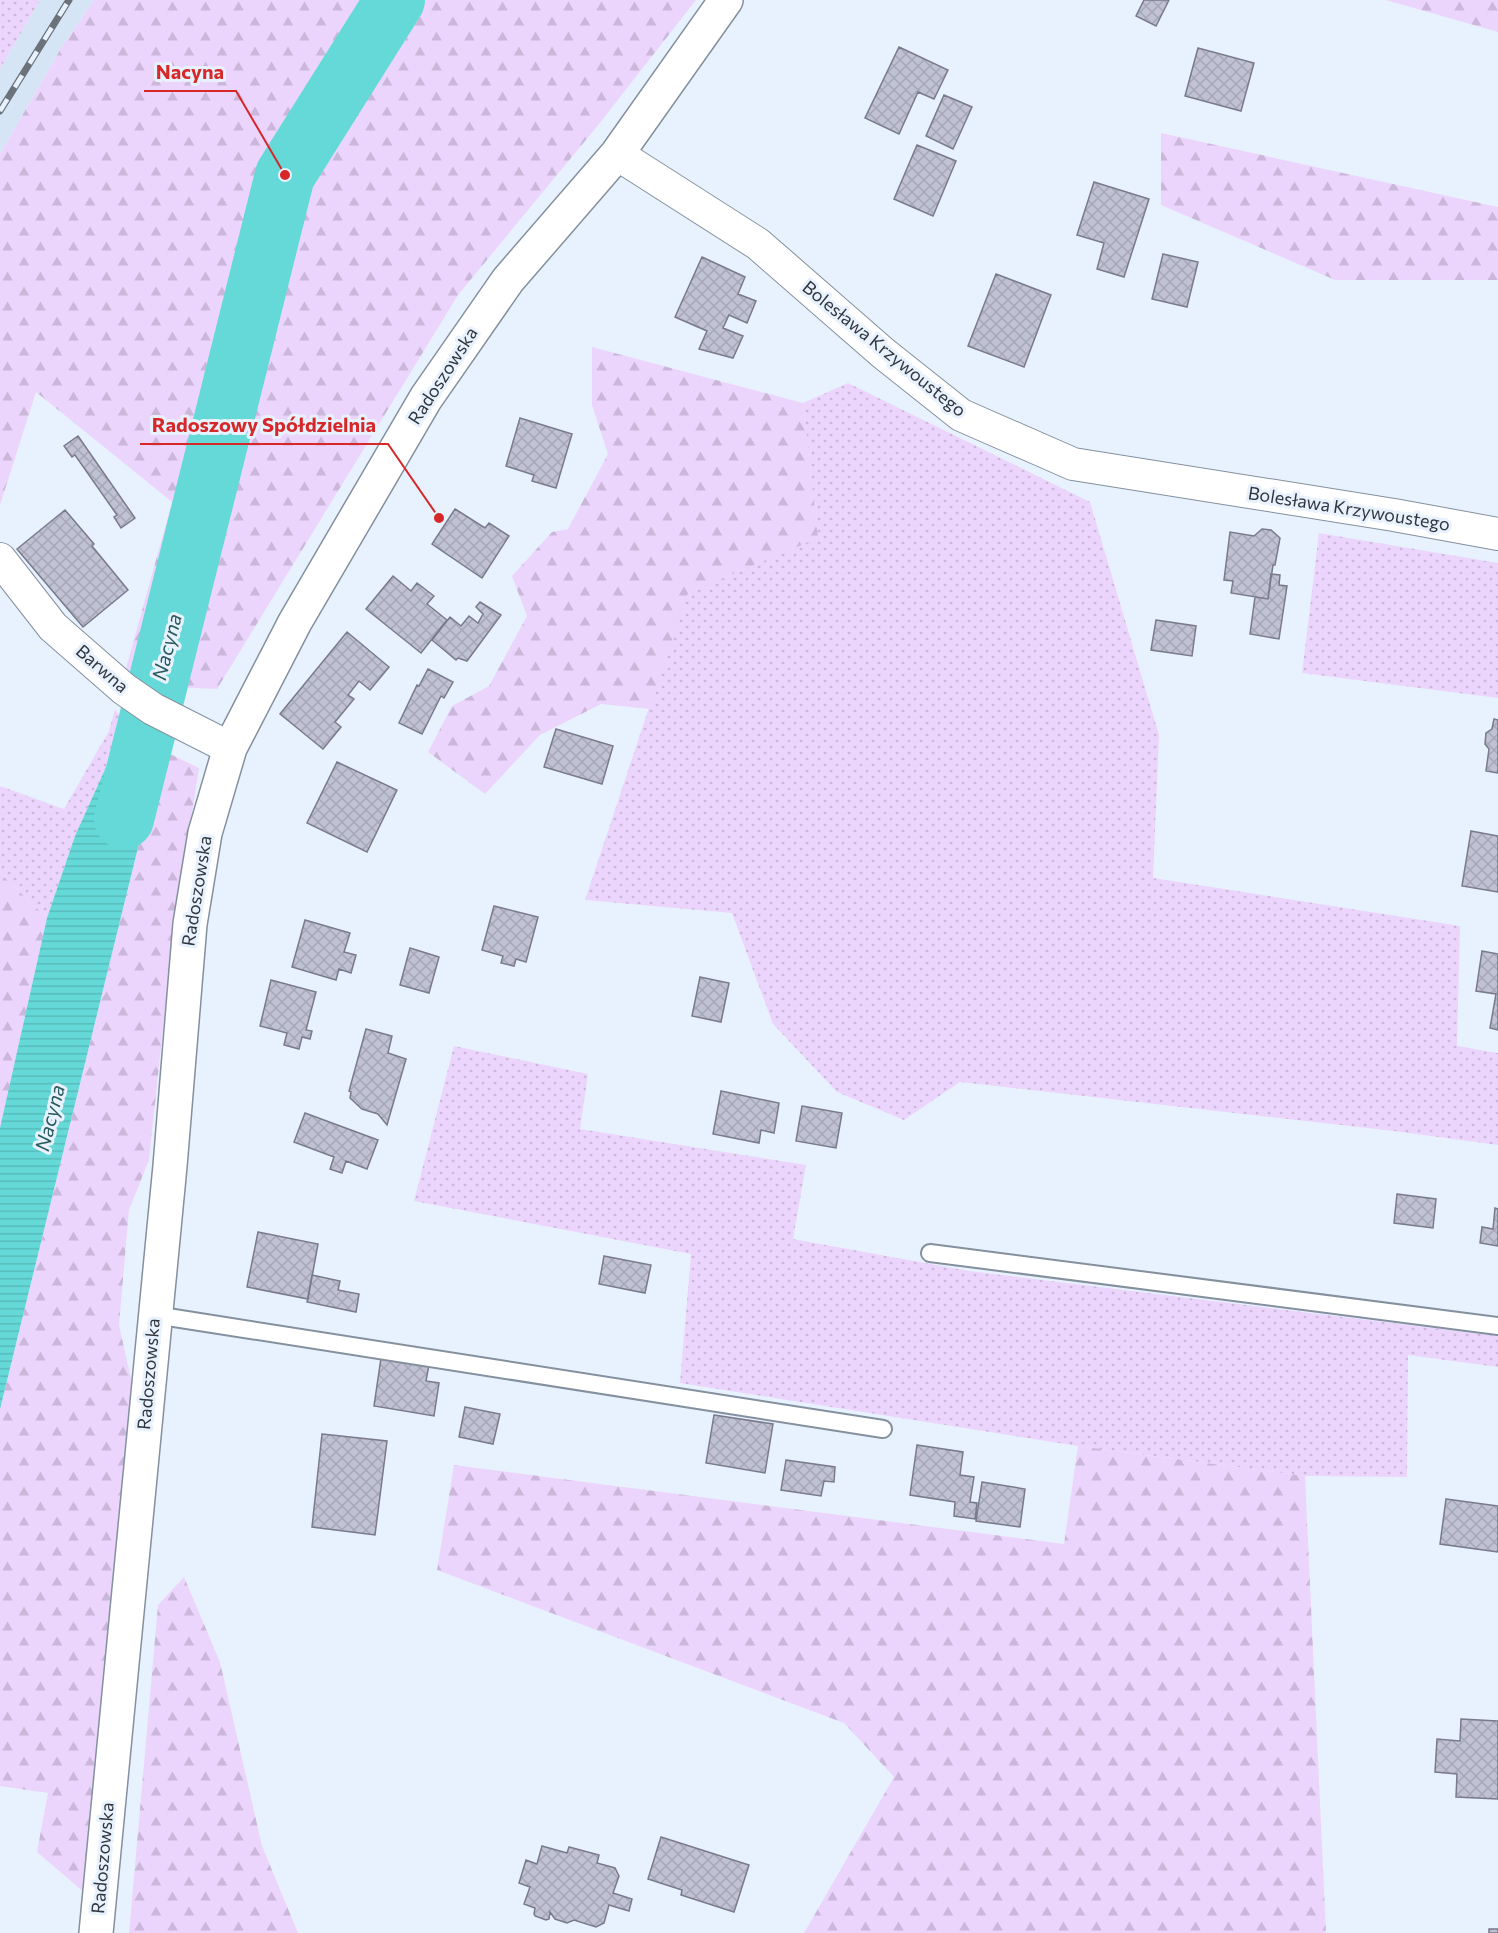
<svg xmlns="http://www.w3.org/2000/svg" width="1498" height="1933" viewBox="0 0 1498 1933" font-family="Commissioner,sans-serif">
  <style>
    .built { fill: #d6e5f5 }
    .green { fill: url(#green-dots) }
    .forest { fill: url(#forest-firs) }
    .water { fill: url(#water-rules) }
    .lines { fill: none; stroke-linecap: round; stroke-linejoin: round }
    .river { stroke: #65d9d8; stroke-width: 60 }
    .building { fill: url(#building-cross-hatch); stroke: #797a8b; stroke-width: 1.5 }
    .service-casing { stroke: #84909e; stroke-width: 20 }
    .minor-casing { stroke: #84909e; stroke-width: 34 }
    .tertiary-casing { stroke: #84909e; stroke-width: 36 }
    .service { stroke: #fff; stroke-width: 16 }
    .minor { stroke: #fff; stroke-width: 32 }
    .tertiary { stroke: #fff; stroke-width: 33 }
    .rail-casing { stroke: #6b727a; stroke-width: 7 }
    .rail { stroke: #e8f2ff; stroke-width: 4.5; stroke-dasharray: 14; stroke-linecap: butt }
    .labels { text-anchor: middle; stroke-width: 6; stroke-linejoin: round; paint-order: stroke }
    .street-label { font-size: 18px; fill: #31363c; stroke: #e8f2ff }
    .water-label { font-size: 20px; font-style: italic; fill: #285a5a; stroke: #e8f2ff }
    .leader { fill: none; stroke: #d62828; stroke-width: 2 }
    .callout-dot { fill: #d62828; stroke: #e8f2ff; stroke-width: 2 }
    .callout-label { font-size: 20px; text-anchor: middle; font-weight: bold; fill: #d62828; stroke: #e8f2ff; stroke-width: 6; stroke-linejoin: round; paint-order: stroke }
  </style>
  <defs>
    <pattern id="green-dots" width="8" height="8" patternUnits="userSpaceOnUse" patternTransform="scale(1.5)"><rect width="8" height="8" fill="#ecd5fd"/><path d="M2 2h.1M6 6h.1" fill="none" stroke="#cbb7da" stroke-width="1.8" stroke-linecap="round"/></pattern>
    <pattern id="forest-firs" width="22" height="20" patternUnits="userSpaceOnUse" patternTransform="scale(1.5)"><rect width="22" height="20" fill="#ecd5fd"/><path d="M5 1l3.5 6h-7zM16 11l3.5 6h-7z" fill="#cbb7da"/></pattern>
    <pattern id="water-rules" width="6" height="5" patternUnits="userSpaceOnUse" patternTransform="scale(1.5)"><rect width="6" height="5" fill="#65d9d8"/><path d="M0 2.5h6" fill="none" stroke="#58bbba"/></pattern>
    <pattern id="building-cross-hatch" width="8" height="8" patternUnits="userSpaceOnUse" patternTransform="scale(1.5)"><rect width="8" height="8" fill="#c0c1d3"/><path d="M0 0l8 8M0 8l8-8" fill="none" stroke="#a5a6b6"/></pattern>
  </defs>
  <rect width="100%" height="100%" fill="#e8f2ff"/>
  <path class="built" d="M40,0H94L60,50L0,154V69Z"/>
  <path class="green" d="M0,0H40L0,69Z
    M848,383L1090,502L1159,735L1153,878L1460,926L1457,1046L1498,1053V1145L1394,1131L960,1082L904,1120L837,1092L773,1024L732,913L585,900L687,593L817,538L803,403Z
    M1319,533L1498,563V698L1302,673Z
    M115,709L125,725L75,836L47,918L0,873V786L64,809L109,731Z
    M454,1046L588,1074L580,1129L806,1165L793,1239L969,1271L1498,1336V1367L1408,1355L1407,1477L1305,1476L1078,1446L680,1383L691,1254L414,1201Z"/>
  <path class="forest" d="M94,0H382L276,169L152,677L125,672L172,502L36,392L0,505V154L60,50Z
    M408,0H696L599,124L458,295L217,689L169,687L296,181Z
    M1386,0H1498V32Z
    M1161,133L1498,207V280H1335L1161,205Z
    M592,347L803,403L818,538L688,593L649,709L601,704L540,735L485,794L428,752L452,706L489,686L527,616L512,576L552,532L568,529L608,454L592,405Z
    M162,750L199,768L174,926L149,1160L129,1210L119,1325L133,1388L86,1894L37,1852L48,1793L0,1786V1409Z
    M0,873L47,918L0,1129Z
    M1078,1446L1305,1476L1326,1933H804L894,1777L844,1723L437,1570L454,1465L1064,1544Z
    M184,1577L220,1662L262,1846L298,1933H129L158,1605Z"/>
  <path class="water" d="M125,725L162,750L0,1409V1128L47,918L75,836Z"/>
  <g class="lines">
    <path class="river" d="M124,819L285,175L395,0"/>
  </g>
  <path class="building" d="M1144,0H1169L1156,26L1136,16Z
    M899,47L948,70L934,99L918,92L899,134L865,118Z
    M1198,48L1254,63L1241,111L1185,96Z
    M944,95L972,107L953,149L926,136Z
    M917,145L956,161L933,216L894,199Z
    M1094,182L1149,199L1124,277L1097,269L1104,243L1077,235Z
    M1163,254L1198,262L1187,307L1152,299Z
    M702,257L745,277L738,294L756,301L747,323L729,315L723,328L743,336L733,358L699,349L707,331L675,317Z
    M996,274L1051,295L1024,367L968,346Z
    M520,418L572,434L556,488L532,481L534,475L506,466Z
    M78,436L135,518L121,528L114,517L117,515L75,455L72,457L64,446Z
    M455,509L485,528L489,523L509,536L482,578L432,544Z
    M65,510L94,544L92,546L128,590L83,627L17,549Z
    M1262,529L1271,530L1280,538L1275,565H1273L1268,599L1231,593L1233,581L1224,580L1230,532L1254,536Z
    M1271,574L1280,575L1279,585L1287,586L1279,639L1250,634L1255,597L1268,599Z
    M393,576L411,591L417,583L434,596L427,604L447,620L421,653L366,609Z
    M480,602L501,615L467,661L458,658L456,660L432,640L450,617L461,626L469,616L478,623L483,614L476,607Z
    M1156,620L1196,626L1192,656L1151,650Z
    M347,632L389,667L370,690L359,681L348,695L354,699L335,722L341,727L323,749L280,714Z
    M428,669L453,682L444,698L441,696L422,734L399,723L417,685L419,686Z
    M1494,719L1498,720V773L1486,771L1489,749L1485,744L1486,733L1492,729Z
    M556,729L613,746L602,784L544,767Z
    M337,762L397,790L367,852L307,823Z
    M1471,831L1498,836V892L1462,886Z
    M494,906L538,917L526,962L516,959L514,966L501,963L503,956L482,950Z
    M305,920L350,933L344,952L356,955L351,973L339,969L336,980L292,967Z
    M410,948L439,957L429,993L400,985Z
    M1482,951L1498,954V1030L1490,1028L1496,994L1476,991Z
    M700,977L729,983L721,1022L692,1016Z
    M271,980L316,992L306,1030L312,1031L310,1039L302,1037L299,1049L284,1045L287,1033L260,1026Z
    M366,1029L392,1036L388,1053L406,1059L387,1125L378,1114L362,1109L350,1098L351,1092L349,1091Z
    M721,1091L779,1103L774,1133L761,1130L759,1143L713,1134Z
    M802,1106L842,1113L836,1148L796,1141Z
    M305,1113L378,1140L367,1169L346,1161L342,1173L330,1169L334,1157L294,1142Z
    M1397,1194L1436,1199L1433,1228L1394,1223Z
    M1495,1208L1498,1209V1246L1480,1243L1482,1227L1493,1229Z
    M258,1232L318,1244L308,1299L247,1287Z
    M604,1256L651,1265L645,1293L599,1284Z
    M312,1275L340,1281L338,1290L359,1294L356,1312L307,1302Z
    M381,1358L429,1365L426,1381L439,1383L434,1416L374,1406Z
    M465,1407L500,1414L493,1444L459,1437Z
    M714,1415L773,1424L765,1473L706,1463Z
    M322,1434L387,1441L375,1535L312,1527Z
    M917,1445L963,1452L960,1475L974,1477L970,1502L977,1503L975,1519L954,1516L955,1502L910,1495Z
    M786,1460L835,1467L834,1482L824,1481L821,1496L781,1490Z
    M982,1482L1025,1489L1020,1527L976,1521Z
    M1446,1499L1498,1506V1552L1440,1544Z
    M1461,1719L1498,1721V1799L1456,1797L1457,1774L1435,1772L1437,1739L1460,1741Z
    M661,1837L749,1865L734,1912L681,1895L682,1890L648,1879Z
    M542,1846L567,1853L569,1847L599,1855L597,1863L615,1868L619,1876L613,1893L632,1899L629,1911L609,1905L604,1923L596,1927L574,1920L567,1923L555,1919L550,1912L549,1919L546,1920L535,1916L534,1914L535,1908L524,1904L530,1887L519,1883L526,1860L537,1864Z
    M1489,1929H1498V1933H1489Z"/>
  <g class="lines">
    <g class="service-casing">
      <path id="service" d="M930,1253L1498,1326
        M155,1315L883,1429"/>
    </g>
    <g class="minor-casing">
      <path id="minor" d="M617,154L758,244L883,353L961,415L1073,464L1394,515L1498,534
        M0,559L53,627L124,689L153,709L230,748"/>
    </g>
    <g class="tertiary-casing">
      <path id="tertiary" d="M96,1933L170,1166L190,924L205,833L230,748L295,622L426,398L508,280L617,154L726,0"/>
    </g>
    <use href="#service" class="service"/>
    <use href="#minor" class="minor"/>
    <use href="#tertiary" class="tertiary"/>
    <g class="rail-casing">
      <path id="rail" d="M0,111L69,0"/>
    </g>
    <use href="#rail" class="rail"/>
  </g>
  <g class="labels">
    <g class="street-label">
      <text transform="translate(884 349) rotate(39)" y="6">Bolesława Krzywoustego</text>
      <text transform="translate(443 376) rotate(-57)" y="6">Radoszowska</text>
      <text transform="translate(1349 509) rotate(9)" y="6">Bolesława Krzywoustego</text>
      <text transform="translate(102 669) rotate(41)" y="6">Barwna</text>
      <text transform="translate(197 891) rotate(-81)" y="6">Radoszowska</text>
      <text transform="translate(149 1374) rotate(-85)" y="6">Radoszowska</text>
      <text transform="translate(103 1858) rotate(-85)" y="6">Radoszowska</text>
    </g>
    <g class="water-label">
      <text transform="translate(167 647) rotate(-76)" y="7">Nacyna</text>
      <text transform="translate(50 1118) rotate(-76)" y="7">Nacyna</text>
    </g>
  </g>
  <path class="leader" d="M285 175L236 91H144M439 518L388 444H140"/>
  <g class="callout-dot">
    <circle cx="285" cy="175" r="6"/>
    <circle cx="439" cy="518" r="6"/>
  </g>
  <g class="callout-label">
    <text x="190" y="79">Nacyna</text>
    <text x="264" y="432">Radoszowy Spółdzielnia</text>
  </g>
</svg>
